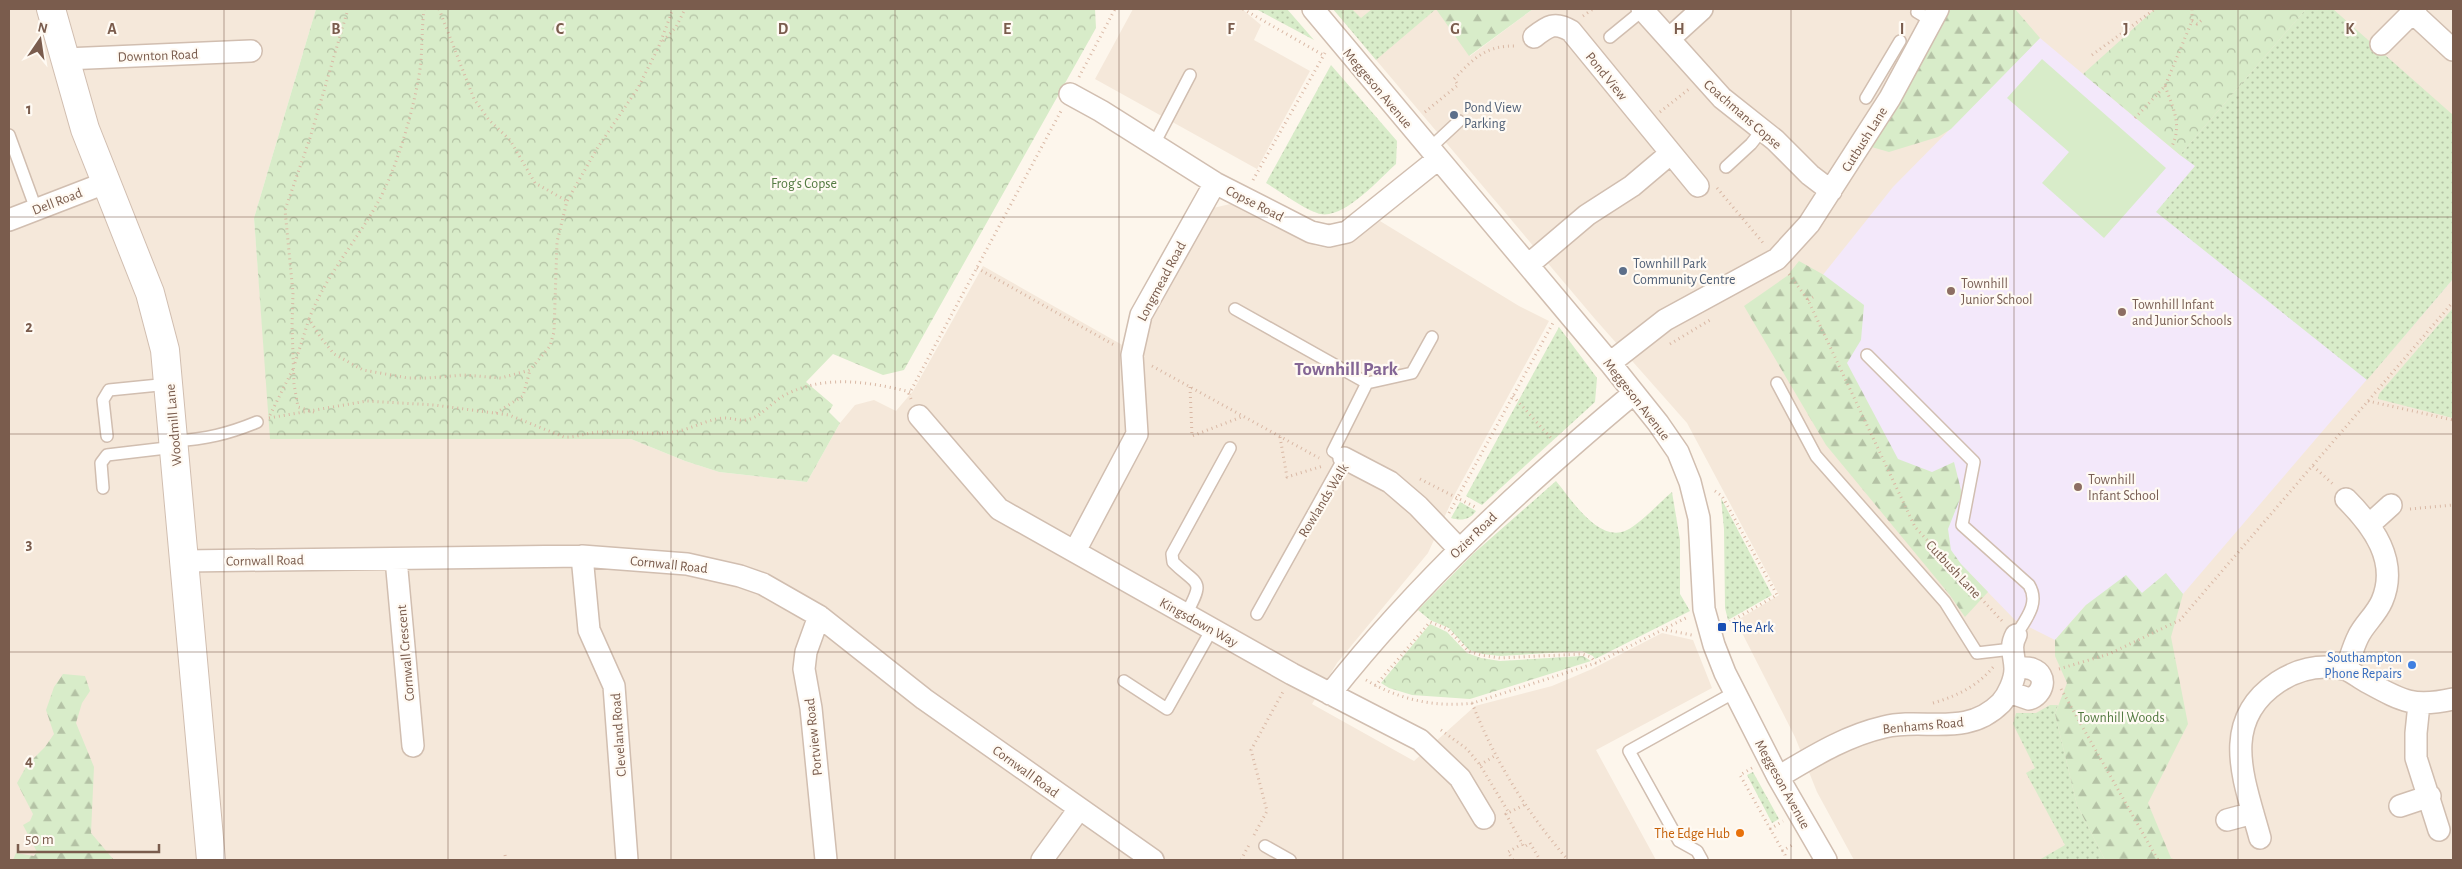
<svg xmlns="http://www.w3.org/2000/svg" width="2462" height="869" viewBox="0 0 2462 869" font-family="'Alegreya Sans',sans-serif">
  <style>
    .residential { fill: #f5e8da }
    .education { fill: #f3e8fa }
    .grass { fill: url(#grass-dots) }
    .forest { fill: url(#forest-firs) }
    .park { fill: url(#park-crowns) }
    .garden { fill: #d8ecc9 }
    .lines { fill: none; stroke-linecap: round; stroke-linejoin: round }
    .service-casing { stroke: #d1beb0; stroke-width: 14 }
    .minor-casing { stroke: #d1beb0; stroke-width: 24 }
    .tertiary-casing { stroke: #d1beb0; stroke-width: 30 }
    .path { stroke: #d9b8a5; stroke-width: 3; stroke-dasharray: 1 4; stroke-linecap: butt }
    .service { stroke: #fff; stroke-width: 11 }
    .minor { stroke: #fff; stroke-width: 21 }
    .tertiary { stroke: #fff; stroke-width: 28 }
    .grid { fill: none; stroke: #7a5c4d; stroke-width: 1; stroke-opacity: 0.55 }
    .service-dot { fill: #5c6f8a; stroke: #fffaf3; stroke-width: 2 }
    .education-dot { fill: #8d6e63; stroke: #fffaf3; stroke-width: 2 }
    .transit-dot { fill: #1a4fb4; stroke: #fffaf3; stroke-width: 2 }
    .shop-dot { fill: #3f7fe0; stroke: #fffaf3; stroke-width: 2 }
    .food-dot { fill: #e8710a; stroke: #fffaf3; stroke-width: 2 }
    .labels { text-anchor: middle; stroke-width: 4.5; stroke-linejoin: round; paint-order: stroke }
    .street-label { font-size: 14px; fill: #7a5c4d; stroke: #fffaf3 }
    .service-label { font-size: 14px; fill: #4e5e75; stroke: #fffaf3; text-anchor: start }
    .park-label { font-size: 14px; fill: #537a41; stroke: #fffaf3 }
    .education-label { font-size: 14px; fill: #785e54; stroke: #fffaf3; text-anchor: start }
    .transit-label { font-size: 14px; fill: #164399; stroke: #fffaf3; text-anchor: start }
    .shop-label { font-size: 14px; fill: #366cbe; stroke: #fffaf3; text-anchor: end }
    .food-label { font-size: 14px; fill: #c56008; stroke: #fffaf3; text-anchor: end }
    .district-label { font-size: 19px; font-weight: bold; fill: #846695; stroke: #fffaf3 }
    .grid-label { font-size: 16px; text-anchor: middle; font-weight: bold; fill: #7a5c4d; stroke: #fffaf3; stroke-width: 4.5; stroke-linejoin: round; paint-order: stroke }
  </style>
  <defs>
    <pattern id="grass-dots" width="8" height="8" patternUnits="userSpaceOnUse" patternTransform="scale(1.25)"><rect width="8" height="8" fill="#d8ecc9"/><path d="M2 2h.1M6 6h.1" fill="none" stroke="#b4c2a5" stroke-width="1.8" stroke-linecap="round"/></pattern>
    <pattern id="forest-firs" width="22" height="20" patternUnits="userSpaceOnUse" patternTransform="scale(1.25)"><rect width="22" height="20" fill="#d8ecc9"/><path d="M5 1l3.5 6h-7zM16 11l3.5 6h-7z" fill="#b4c2a5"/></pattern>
    <pattern id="park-crowns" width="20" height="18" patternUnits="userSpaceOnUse" patternTransform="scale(1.25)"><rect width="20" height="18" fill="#d8ecc9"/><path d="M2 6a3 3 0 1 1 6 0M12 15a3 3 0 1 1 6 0" fill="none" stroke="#b4c2a5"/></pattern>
  </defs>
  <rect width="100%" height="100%" fill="#fdf6ec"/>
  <path class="residential" d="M9,9H316L254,218L271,439H631L685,461L719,472L807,482L840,423L855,405L874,400L896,411L913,391L983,266L1140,355L1149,321L1213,208L1239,202L1316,246L1327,248L1342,246L1380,221L1519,306L1549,321L1455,494L1428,553L1337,663L1312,704L1414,761L1475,706L1552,686L1592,669L1662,633L1693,640L1712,688L1596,750L1656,860H9Z
    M1133,9H1242L1261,25L1254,40L1310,71L1257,169L1095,79Z
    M1333,9H1441L1470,56L1533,9H2453V860H1854L1817,792L1795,737L1736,621L1779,595L1687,423L1595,319Z"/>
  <path class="education" d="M2040,38L2180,155L2453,279L2183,594L2166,574L2142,593L2086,605L2055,640L2015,620L1918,520L1810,291L1893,187Z"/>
  <path class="grass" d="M1256,9H1287L1314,40Z
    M1333,9H1352L1361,18L1372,9H1436L1376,60Z
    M2306,9H2333L2453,115V279L2367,380L2156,212L2195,166L2180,155Z
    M1331,65L1397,141L1396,164C1379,179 1341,223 1317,213C1299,206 1283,193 1266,183Z
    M2453,308V418L2378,399L2379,394Z
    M1559,327L1597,378L1595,402L1482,505L1466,496Z
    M1556,481C1571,499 1599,544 1627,530C1640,524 1660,502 1672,492L1680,540V594L1690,611L1595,659L1593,656L1582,651L1500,656L1483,654L1469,650L1449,628L1430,620L1418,610L1473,554Z
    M1721,498L1772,595L1728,620L1725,608L1724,529Z
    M1460,502L1476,511C1470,520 1461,521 1451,518Z
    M2050,705H2058L2055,714L2077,805L2105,860H2039L2065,845L2026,773L2035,768L2013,724L2016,713H2036Z
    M1753,772L1779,819L1772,823L1747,775Z"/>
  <path class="forest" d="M1436,9H1533L1469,56Z
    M1944,9H2015L2040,38L1951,129L1938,137L1889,152L1868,146Z
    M1799,261L1824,275L1864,305L1861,340L1847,363L1898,459L1932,472L1954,462L1962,494L1948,529L1951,550L1961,564L1988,592L1965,617L1949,594L1826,445L1744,306L1787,276Z
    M2166,573L2183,594L2171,637L2188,724L2148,803L2171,858L2176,860H2105L2077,805L2055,714L2067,683L2055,656V640L2086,605L2126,575L2142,593Z
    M63,674L85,676L90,691L82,703L76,723L94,767L91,833L114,860H13L16,853L34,856L37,852L23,825L30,821L33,814L17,783L27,765L45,747L54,734L46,710L54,687Z"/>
  <path class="park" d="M316,9H1095L1096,28L904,370L883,375L833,354L806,382L833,405L829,412L840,423L807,482L719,472L685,461L631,439H270L254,218Z
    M2155,9H2306L2180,155L2083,74Z
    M1430,624L1447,632L1467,653L1481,658L1500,661L1583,656L1591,661L1470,699L1412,695L1389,688L1381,683Z"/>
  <path class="garden" d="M2042,59L2166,168L2104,238L2042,183L2069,152L2007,98Z"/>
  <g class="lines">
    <g class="service-casing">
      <path id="service" d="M1918,9L1917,12L1932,21
        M1610,37L1643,10
        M1866,98L1900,41
        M9,135L36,209
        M1154,144L1190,75
        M1429,149L1459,121
        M1726,167L1751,144L1762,130
        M1235,309L1367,383
        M1867,355L1974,462L1962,525L2029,585C2040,603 2026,619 2016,635
        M1777,383L1816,456L1945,602L1977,653L2012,649
        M107,436L103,400L109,390L169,384
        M174,441C206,439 228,434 257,422
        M103,488L101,463L107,455L175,447
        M1186,614C1206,578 1197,586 1173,562L1172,554L1230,448
        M1257,614L1344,458L1333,451L1367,383L1412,373L1432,337
        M1124,681L1167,709L1212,629
        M1265,846L1290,860
        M1702,860L1697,851L1679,841L1629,751L1735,692"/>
    </g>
    <g class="minor-casing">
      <path id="minor" d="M1313,9L1610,363L1658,423L1678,452L1690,482L1699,518L1704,609L1714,645L1725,673L1778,777L1826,860
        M1642,9L1722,98L1775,140L1810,175L1831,191
        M2412,12L2453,50
        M1534,37C1548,26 1555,21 1571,31L1698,186
        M1669,39L1702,9
        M2381,44L2416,9
        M65,59L251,51
        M1070,94L1101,111L1215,183L1311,232L1329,236L1347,232L1438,159
        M9,220L105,183
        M1528,265L1587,215L1632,186L1671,153
        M1610,363L1665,320L1777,259L1809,224L1890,98L1938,9
        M919,416L999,509L1292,674L1420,740L1460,778L1484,818
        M1344,458L1390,482L1418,506L1459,549
        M2346,499C2373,526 2399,561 2382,601C2376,615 2364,624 2358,637C2353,647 2350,659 2346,669
        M2370,524L2391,505
        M1075,551L1137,434L1132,355L1141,315L1215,183
        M582,556L589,630L614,686L627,860
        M396,559L413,746
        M185,561L582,556L687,564L740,576L763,584L819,616L924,699L1153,860
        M819,616L806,652L804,669L811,708L826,860
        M2009,692L2029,699C2043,695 2049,675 2032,669C2027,667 2021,668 2016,669
        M1330,694C1420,580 1523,486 1634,393
        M2419,704L2416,733V758L2439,830
        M1778,777C1812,757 1845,736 1884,727C1924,717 1966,738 2001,703C2008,695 2015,680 2015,669C2015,656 2009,648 2016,635
        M2400,806L2430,796
        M2227,820L2253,813
        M2260,838C2245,782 2218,722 2278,682C2298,669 2320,664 2344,669C2352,671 2359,678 2367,682C2402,701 2413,708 2453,699
        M1042,860L1079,809"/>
    </g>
    <g class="tertiary-casing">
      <path id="tertiary" d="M51,9L85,129L150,293L165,350L211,860"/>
    </g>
    <path class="path" d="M424,9C422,27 422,44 421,62C416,103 397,169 377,204C355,243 325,277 309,319L321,338L334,354L363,370L408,378H428L464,375L501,378L530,370L550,346L554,332L557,242L567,201L598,147L638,88L659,46L673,9
      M439,9L474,99L489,120L510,140L535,183L567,201
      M1243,9L1323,55
      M1583,16L1593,9
      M2192,21L2197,24L2202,20
      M663,41L676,27L685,9
      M2092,55L2155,9
      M1079,77L1115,9
      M2165,86C2173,108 2183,126 2171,148
      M1425,112L1458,85L1454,79C1474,58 1486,45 1517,46
      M1660,112L1689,89
      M2135,118L2165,86L2192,21V9
      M1253,180L1325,53
      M1717,188L1764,244
      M977,268L1116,346
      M1789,274L1808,300L1915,527L2002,621
      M1808,300L1813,297
      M1670,344L1710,320
      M295,363L309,319
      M1152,366L1319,458
      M1190,387L1192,436L1244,416
      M1513,396L1551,438
      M911,399L909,394L1061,111
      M2368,401L2453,420
      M314,412L298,407L294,384L292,326L293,293L285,210L310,138L348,9
      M496,413L523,396L530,370
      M270,415L293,369
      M269,418L367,401L434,405L509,415L564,437C576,438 588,432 601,432C625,431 649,435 673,432C690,430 707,419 724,418C733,418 741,422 750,419C763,415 773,401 785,395C825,374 869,382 911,392
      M1280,437L1287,477L1323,466
      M2313,466L2334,485
      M1420,479L1477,508
      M1715,491L1722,496L1777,595L1728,623
      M2410,509L2453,505
      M1449,513L1553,323
      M1666,630L1692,635
      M2059,669L2109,654L2180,620L2453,302
      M1366,680C1398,699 1435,708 1473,703L1596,663L1688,617
      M1375,686L1430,622L1448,629L1468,651L1481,655L1500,658L1582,654L1591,657L1596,663
      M2061,689L2158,860
      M1472,703C1495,761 1527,813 1568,860
      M1933,703C1957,696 1978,686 1994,666
      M1441,730L1467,749L1480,765L1509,813
      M1480,765L1496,755
      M1752,768L1740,775L1785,855V860
      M1524,805L1506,814L1524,847L1530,843L1540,860
      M1770,829L1783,821
      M1254,835L1267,811L1251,750L1284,690
      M1782,851L1794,844
      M505,855L506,860
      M1241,860L1250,843
      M1513,860L1508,852L1522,844"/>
    <use href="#service" class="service"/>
    <use href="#minor" class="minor"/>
    <use href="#tertiary" class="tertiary"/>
  </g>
  <path class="grid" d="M224,9V860M448,9V860M671,9V860M895,9V860M1119,9V860M1343,9V860M1567,9V860M1791,9V860M2014,9V860M2238,9V860M9,217H2453M9,434H2453M9,652H2453"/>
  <g class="service-dot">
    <circle cx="1454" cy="115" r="5"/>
    <circle cx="1623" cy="271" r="5"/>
  </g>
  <g class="education-dot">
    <circle cx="1951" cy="291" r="5"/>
    <circle cx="2122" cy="312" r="5"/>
    <circle cx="2078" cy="487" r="5"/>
  </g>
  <rect class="transit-dot" x="1717" y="622" width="10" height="10" rx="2.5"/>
  <circle class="shop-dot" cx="2412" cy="665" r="5"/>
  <circle class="food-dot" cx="1740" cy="833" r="5"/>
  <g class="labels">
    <g class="street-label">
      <text transform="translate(158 55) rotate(-2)" y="5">Downton Road</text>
      <text transform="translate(1607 76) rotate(51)" y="5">Pond View</text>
      <text transform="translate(1378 88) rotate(50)" y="5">Meggeson Avenue</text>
      <text transform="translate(1743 114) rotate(41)" y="5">Coachmans Copse</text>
      <text transform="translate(1864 139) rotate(-58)" y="5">Cutbush Lane</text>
      <text transform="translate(57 201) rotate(-21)" y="5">Dell Road</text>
      <text transform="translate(1255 203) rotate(27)" y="5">Copse Road</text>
      <text transform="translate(1161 281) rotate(-62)" y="5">Longmead Road</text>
      <text transform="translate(1637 399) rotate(52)" y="5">Meggeson Avenue</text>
      <text transform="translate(173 425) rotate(-95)" y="5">Woodmill Lane</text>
      <text transform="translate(1323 500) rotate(-59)" y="5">Rowlands Walk</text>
      <text transform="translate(1473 535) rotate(-44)" y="5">Ozier Road</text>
      <text transform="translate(265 560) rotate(-1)" y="5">Cornwall Road</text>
      <text transform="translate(669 564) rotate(6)" y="5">Cornwall Road</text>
      <text transform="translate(1954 569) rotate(47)" y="5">Cutbush Lane</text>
      <text transform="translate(1199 622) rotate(29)" y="5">Kingsdown Way</text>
      <text transform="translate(405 653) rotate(-95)" y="5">Cornwall Crescent</text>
      <text transform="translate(1923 725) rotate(-5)" y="5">Benhams Road</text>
      <text transform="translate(618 735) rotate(-94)" y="5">Cleveland Road</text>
      <text transform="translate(813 737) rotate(-96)" y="5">Portview Road</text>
      <text transform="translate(1026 771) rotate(36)" y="5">Cornwall Road</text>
      <text transform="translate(1783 784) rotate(61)" y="5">Meggeson Avenue</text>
    </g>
    <g class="service-label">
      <text x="1464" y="112">Pond View<tspan x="1464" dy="16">Parking</tspan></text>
      <text x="1633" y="268">Townhill Park<tspan x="1633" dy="16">Community Centre</tspan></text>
    </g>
    <g class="park-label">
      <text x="804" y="188">Frog's Copse</text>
      <text x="2121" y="722">Townhill Woods</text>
    </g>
    <g class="education-label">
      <text x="1961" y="288">Townhill<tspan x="1961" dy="16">Junior School</tspan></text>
      <text x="2132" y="309">Townhill Infant<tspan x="2132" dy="16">and Junior Schools</tspan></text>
      <text x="2088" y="484">Townhill<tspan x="2088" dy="16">Infant School</tspan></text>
    </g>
    <g class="transit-label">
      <text x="1732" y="632">The Ark</text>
    </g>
    <g class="shop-label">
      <text x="2402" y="662">Southampton<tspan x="2402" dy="16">Phone Repairs</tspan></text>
    </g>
    <g class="food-label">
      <text x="1730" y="838">The Edge Hub</text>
    </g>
    <g class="district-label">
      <text x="1346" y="375">Townhill Park</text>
    </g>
  </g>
  <g class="grid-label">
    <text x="112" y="34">A</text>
    <text x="336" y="34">B</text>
    <text x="560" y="34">C</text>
    <text x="783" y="34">D</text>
    <text x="1007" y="34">E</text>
    <text x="1231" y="34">F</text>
    <text x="1455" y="34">G</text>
    <text x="1679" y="34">H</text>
    <text x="1902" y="34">I</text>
    <text x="2126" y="34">J</text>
    <text x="2350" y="34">K</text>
    <text x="29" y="114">1</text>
    <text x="29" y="332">2</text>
    <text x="29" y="549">3</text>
    <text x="29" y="766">4</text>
  </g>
  <rect width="2462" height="869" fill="none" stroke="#7a5c4d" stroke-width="20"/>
  <g transform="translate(40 40) rotate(13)" stroke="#fffaf3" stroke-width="4" paint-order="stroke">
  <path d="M0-4L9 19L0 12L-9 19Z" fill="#7a5c4d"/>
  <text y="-8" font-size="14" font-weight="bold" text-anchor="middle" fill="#7a5c4d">N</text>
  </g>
  <path d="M18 844v8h141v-8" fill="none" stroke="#7a5c4d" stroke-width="2.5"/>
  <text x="25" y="844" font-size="15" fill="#7a5c4d" stroke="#fffaf3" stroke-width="4" paint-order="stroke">50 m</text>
</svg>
